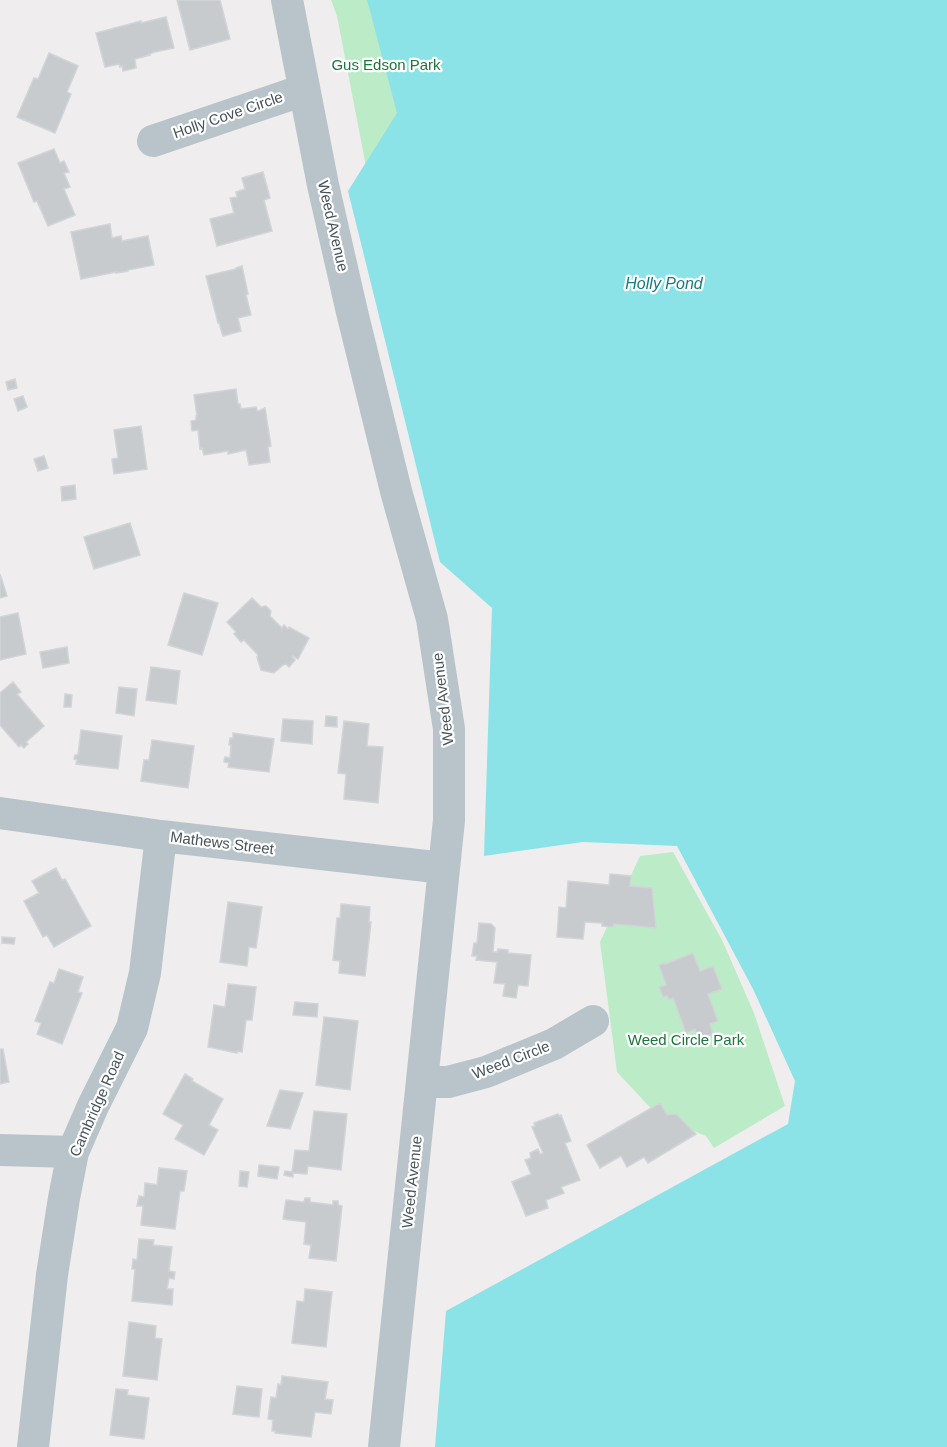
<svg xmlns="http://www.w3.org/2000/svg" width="947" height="1447" viewBox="0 0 947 1447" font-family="Helvetica,sans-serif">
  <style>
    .green { fill: #bcecc7 }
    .water { fill: #8be2e7 }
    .building { fill: #c7cbce; stroke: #d1d4d8; stroke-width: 1.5 }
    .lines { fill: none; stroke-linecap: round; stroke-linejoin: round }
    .minor { stroke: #b8c4c9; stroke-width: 32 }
    .labels { text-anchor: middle; stroke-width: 4.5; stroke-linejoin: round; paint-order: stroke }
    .park-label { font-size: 15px; fill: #1a763a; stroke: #fff }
    .street-label { font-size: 15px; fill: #465359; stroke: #fff }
    .water-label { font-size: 16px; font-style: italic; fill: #127d83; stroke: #fff }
  </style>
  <rect width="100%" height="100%" fill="#efeded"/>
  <path class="green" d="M331,0H407L428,68L379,234L337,16Z
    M673,852L722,940L754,1013L785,1106L714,1148L706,1136L659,1117L617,1072L600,942L640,856Z"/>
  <path class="water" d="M367,0H947V1447H435L446,1311L788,1124L795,1081L753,989L677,846L583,842L484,856L492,608L440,562L348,191L397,113Z"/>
  <path class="building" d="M177,0H220L230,39L190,50Z
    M166,17L174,48L155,52L149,54L150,55L135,59L136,68L123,71L122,66L120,67L119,64L105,67L96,33L141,21V23Z
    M49,53L78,66L67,92L71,94L55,133L17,117L34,78L38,79Z
    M54,149L60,163L64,161L69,172L64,173L70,187L64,189L75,215L48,226L37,201L34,202L18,163Z
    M263,172L270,198L264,200L272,231L217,246L210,219L234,213L230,198L237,197L236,192L245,189L242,178Z
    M110,224L112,238L121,236L122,241L148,236L154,265L128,270V271L116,273V272L81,279L71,232Z
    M242,266L248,294L246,295L251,315L238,318L241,331L223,336L219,323H218L206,276L236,269V268Z
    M15,379L17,388L8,390L6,382Z
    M236,389L238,404H240L241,409L256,407L257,410L259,411L265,408L271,446L268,447L270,462L249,465L246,450L228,454V451L204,455L202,448L200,449L198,430L192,431L191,421L196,420V416H197L194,395Z
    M23,396L27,407L18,411L14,399Z
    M141,426L147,469L114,474L112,459L118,458L114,430Z
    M44,456L48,468L38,471L34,459Z
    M75,485L76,499L62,501L61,487Z
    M130,523L140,555L94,569L84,537Z
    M0,574L7,596L0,598Z
    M184,593L218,603L202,655L168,645Z
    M252,598L261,607L266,606L271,611L270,616L282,628L284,625L288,629L289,627L309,638L298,659L293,656L292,657L295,660L289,667L286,664L283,665L274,673L261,670L257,657L258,655L244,640L241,642L234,634L236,632L227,622Z
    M18,613L26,654L0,660V617Z
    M67,647L69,663L43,668L40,652Z
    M151,667L180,671L176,704L146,700Z
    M13,682L21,692L17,694L44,726L26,742L28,744L24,748L21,745L19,747L0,725V693Z
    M119,687L137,689L134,716L116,713Z
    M65,694L72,695L71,707H64Z
    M326,716L337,717V727L325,726Z
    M283,719L313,721L312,744L281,741Z
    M344,721L369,724L367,746L383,747L378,803L344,799L346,774L338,773Z
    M81,730L122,736L118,769L76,764L77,760L74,759L75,755H78Z
    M233,733L274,739L269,772L228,767L229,763L224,762L225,757L230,758L231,745H229L230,738H233Z
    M152,740L194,746L188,788L141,781L144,760H149Z
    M56,868L62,880L65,879L91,926L54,947L47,935L43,937L24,901L39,893L32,881Z
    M610,874L631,876L630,886L652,888L656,928L614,924L613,927L602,926V923L585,922L583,939L557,937L559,907L566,908L568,881L609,885Z
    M228,902L262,907L256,948L249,947L247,966L220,962Z
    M341,904L370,907L369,922H371L365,976L339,973L340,961L333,960L337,918H340Z
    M479,923L491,924L495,928L493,952H497L498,949L508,950V953L531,955L528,986L518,985L516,998L503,996L505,984L494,983L497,962L476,960L477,956H472L474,943H477Z
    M2,937L15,938L14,944L2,943Z
    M693,953L700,971L713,966L722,989L708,994L718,1021L710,1024L713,1034L699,1039L695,1029L686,1033L673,998L669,1000L667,996L663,997L659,987L666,985L659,965L664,963L665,964Z
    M59,969L83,977L78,992L82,993L62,1044L37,1034L41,1023L35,1021L50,982L54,983Z
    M228,984L256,987L252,1020H246L242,1052L237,1051V1053L208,1047L214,1005L225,1007Z
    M295,1002L318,1004L317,1017L293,1015Z
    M324,1017L358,1021L350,1090L316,1085Z
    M0,1049H3L9,1082L0,1084Z
    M185,1074L193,1079L192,1081L223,1099L209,1125L218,1130L204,1155L175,1139L183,1125L163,1114Z
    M280,1090L303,1093L290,1129L267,1126Z
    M660,1103L667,1115L676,1114L696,1134L648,1163L644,1157L627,1167L621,1156L600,1168L587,1145Z
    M314,1111L347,1114L341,1170L308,1166L307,1174L293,1173V1177L284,1175L285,1171L292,1172L295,1150L309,1151Z
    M558,1114L559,1116L561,1115L571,1141L565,1143L580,1180L561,1187L564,1193L546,1200L548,1208L526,1216L512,1182L531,1174L525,1160L531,1158L530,1153L538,1149L540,1154L543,1153L532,1127L535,1126L534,1123Z
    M259,1165L279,1167L277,1179L258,1176Z
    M159,1168L187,1171L184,1191H180L175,1229L141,1225L143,1206H137L139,1196L144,1197L145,1183L157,1185Z
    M240,1171L249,1172L247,1187L239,1186Z
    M305,1198H310V1202L333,1205V1201H338V1205L342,1206L336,1261L309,1258L311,1245L304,1244L306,1222L283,1219L286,1200L304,1202Z
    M139,1239L154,1240L153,1245L172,1247L169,1271L175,1272L174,1279L169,1278L167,1289H173L172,1305L132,1301L135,1269H132L133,1259L137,1260Z
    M305,1289L332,1292L326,1347L292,1343L297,1301L304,1302Z
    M129,1322L156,1326L155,1338L162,1339L157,1380L123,1376Z
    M282,1376L328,1382L325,1399L333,1400L331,1414L315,1412L311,1437L275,1433V1431H272L273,1420L268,1419L271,1397L276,1398L278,1384L281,1385Z
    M237,1386L262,1389L259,1417L233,1414Z
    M116,1389L128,1390L127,1395L149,1398L144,1439L110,1435Z"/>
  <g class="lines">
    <path class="minor" d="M287,0L323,185L352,312L396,491L432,619L449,729V820L384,1447
      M153,141L304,90
      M0,813L161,836L444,868
      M423,1082H448L486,1072L554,1044L593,1021
      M0,1150L73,1152
      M33,1447L52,1275L64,1198L73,1152L93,1106L132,1028L145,973L161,836"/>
  </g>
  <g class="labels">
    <g class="park-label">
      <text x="386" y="70">Gus Edson Park</text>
      <text x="686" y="1045">Weed Circle Park</text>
    </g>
    <g class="street-label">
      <text transform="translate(228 115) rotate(-19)" y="5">Holly Cove Circle</text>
      <text transform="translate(333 226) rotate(77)" y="5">Weed Avenue</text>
      <text transform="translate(443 699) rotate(-97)" y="5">Weed Avenue</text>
      <text transform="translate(222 843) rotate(7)" y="5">Mathews Street</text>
      <text transform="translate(511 1060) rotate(-21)" y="5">Weed Circle</text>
      <text transform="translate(97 1104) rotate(-66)" y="5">Cambridge Road</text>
      <text transform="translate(412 1182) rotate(-84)" y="5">Weed Avenue</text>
    </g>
    <g class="water-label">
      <text x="664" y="289">Holly Pond</text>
    </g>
  </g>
</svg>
